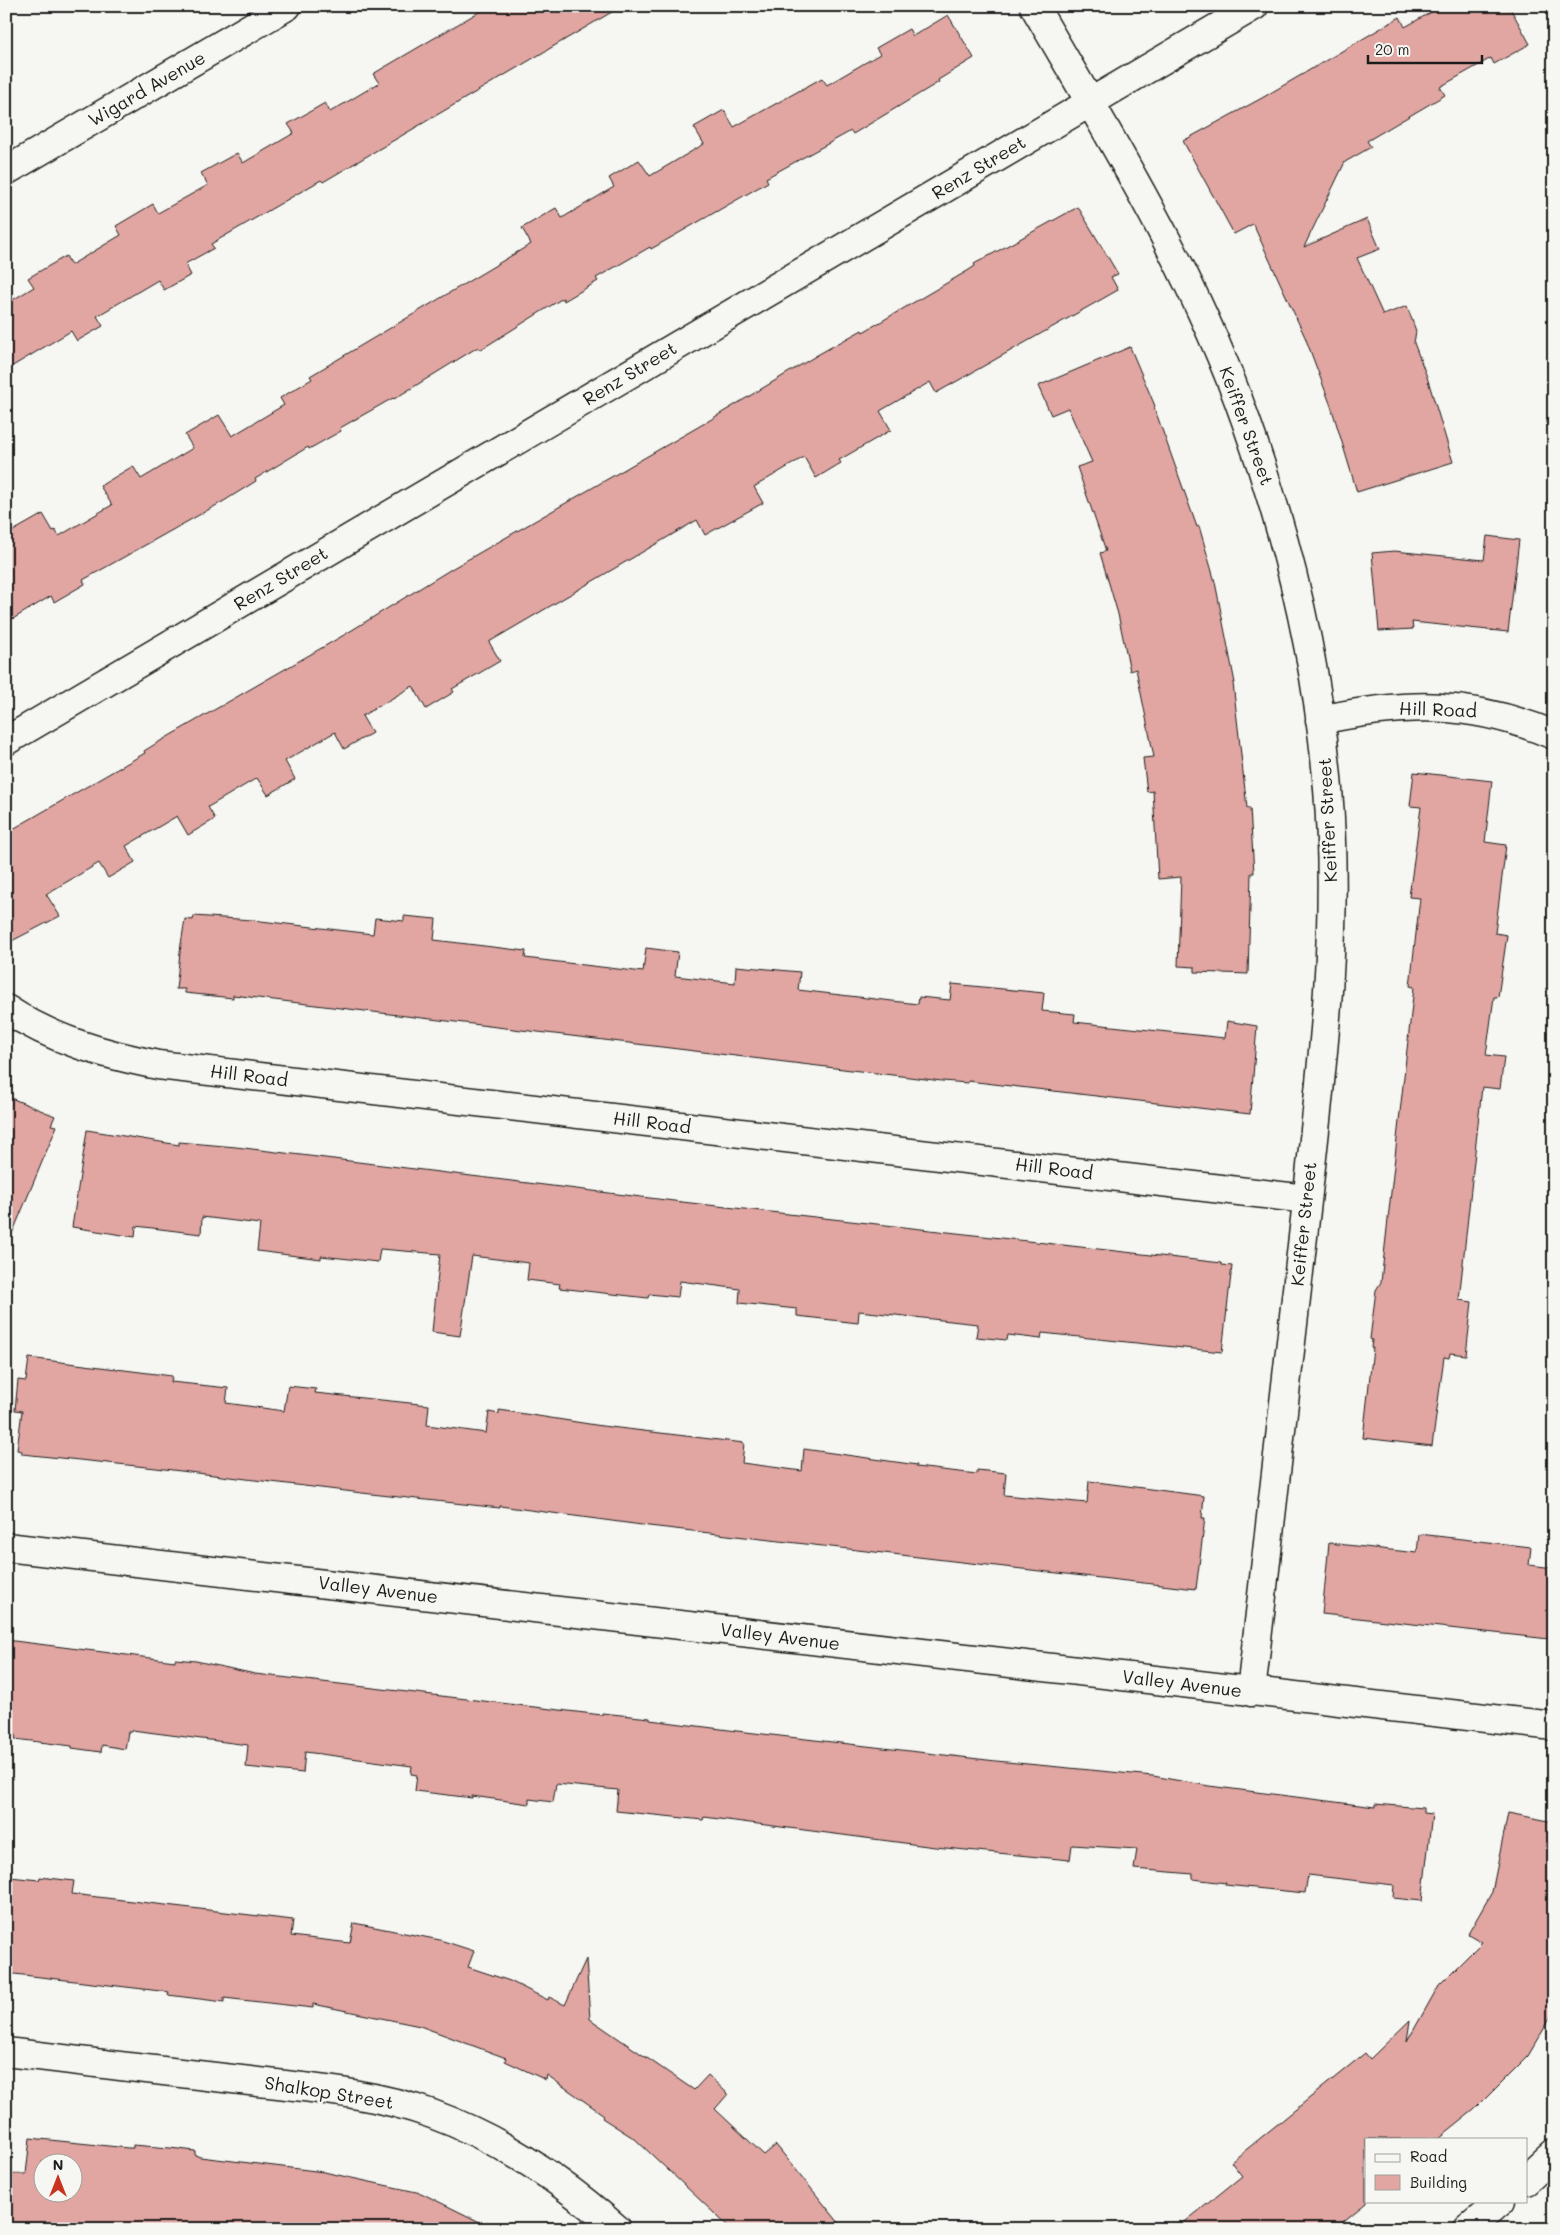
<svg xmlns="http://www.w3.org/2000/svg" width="1560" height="2235" viewBox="0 0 1560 2235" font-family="Mali,sans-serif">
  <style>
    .building { fill: #e1a6a1; stroke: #1c1c1c; fill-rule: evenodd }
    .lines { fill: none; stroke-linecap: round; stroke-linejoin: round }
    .street-casing { stroke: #1c1c1c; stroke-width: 31 }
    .secondary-casing { stroke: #1c1c1c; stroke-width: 31 }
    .street { stroke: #f6f6f2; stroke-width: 28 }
    .secondary { stroke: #f6f6f2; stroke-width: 28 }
    .labels { text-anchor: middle; stroke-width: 5; stroke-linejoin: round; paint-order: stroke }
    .street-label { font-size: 18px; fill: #1c1c1c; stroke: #f6f6f2 }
  </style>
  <rect width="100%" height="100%" fill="#f6f6f2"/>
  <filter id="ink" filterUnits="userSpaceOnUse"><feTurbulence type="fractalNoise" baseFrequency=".02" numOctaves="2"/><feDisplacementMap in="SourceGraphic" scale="10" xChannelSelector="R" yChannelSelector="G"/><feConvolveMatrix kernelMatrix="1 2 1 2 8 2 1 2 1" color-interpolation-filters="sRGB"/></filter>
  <g filter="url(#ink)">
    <path class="building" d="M489,6H622L323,182L321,180L211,244L214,248L185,264L191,275L164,290L158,280L97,316L103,326L77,341L71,331L6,370V304L34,287L28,278L66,256L71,265L121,235L116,226L153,204L158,213L208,185L201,173L237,153L243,163L294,133L288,124L325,103L330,112L379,83L373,74Z
      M1442,6H1509L1530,44L1494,64L1491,58L1440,87L1445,95L1367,141L1371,147L1345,162L1304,247L1367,219L1380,249L1357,258L1383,315L1407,306L1416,331L1414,343L1427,377L1453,462L1357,492L1331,406L1305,337L1253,224L1234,234L1183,141L1262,98L1400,17L1405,27Z
      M948,15L974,58L938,80L939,82L853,134L851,131L766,178L768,182L651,249L650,247L596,278L598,281L564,301L563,298L480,350L478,347L394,399L393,398L340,428L341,431L309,449L308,447L255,479L256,481L224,501L83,580L85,584L54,602L51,596L6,623V535L43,514L53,531L55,530L59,536L112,505L100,486L133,466L141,479L193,448L185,435L219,415L232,436L284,405L280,398L312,379L310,376L531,244L522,228L556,208L562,218L614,187L609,178L639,160L650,176L704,144L694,127L724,110L734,127L822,78L827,85L880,54L876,48L909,29L913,36Z
      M1078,207L1118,274L1111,277L1118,290L936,393L930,382L880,411L891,430L839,460L841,463L816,478L804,457L754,487L763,503L705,535L697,520L489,642L500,661L452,689L454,692L426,709L413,686L362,716L372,733L344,749L335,732L285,761L295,779L268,795L257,778L208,807L215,819L188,835L177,816L126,846L135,862L108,878L99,863L46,894L60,916L6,944V833L145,753L144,751L157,743L344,635L453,568L705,423L819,354L862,330L863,332L870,328L969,270L975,266L974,264Z
      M1130,347L1155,406L1154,407L1197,527L1199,526L1215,582L1235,683H1233L1247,808H1250L1254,873H1251L1248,974L1195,972V967L1178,966L1181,877L1158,879L1153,791L1147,792L1143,758L1154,757L1136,669L1130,671L1118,614L1100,553L1106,551L1077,467L1092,462L1068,408L1051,415L1038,386Z
      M1487,536L1519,540L1508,632L1412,622L1413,629L1379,631L1372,553L1394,551L1484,560Z
      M1414,772L1492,781L1485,842L1506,845L1495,933L1507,935L1498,997H1494L1486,1055L1504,1057L1500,1089L1482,1087L1459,1300L1472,1302L1466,1355L1450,1353L1449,1358L1444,1357L1432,1446L1363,1438L1373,1348H1371L1372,1340L1370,1339L1376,1290L1381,1282L1414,987L1410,986L1420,898L1409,897L1421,807L1410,806Z
      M194,916L252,920L373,934L375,918L404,921V916L436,919L434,940L526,951L525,958L643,972L646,948L678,952L675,976L735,983L736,966L800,972L798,990L918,1004L919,997L950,1000L952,984L1044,993L1042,1011L1075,1014L1074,1022L1225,1038L1227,1021L1257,1026L1250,1114L968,1081V1083L942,1081L233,995V998L185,993V989H176L181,944L185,919L193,920Z
      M6,1096L55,1116L51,1125L57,1126L7,1246Z
      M87,1130L179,1145V1142L236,1147L682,1202L1222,1263V1265L1232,1266L1222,1352L1042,1333L1041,1339L1008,1335L1007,1340L976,1337L978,1324L859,1311L858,1323L797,1316V1309L739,1303L740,1289L680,1281L678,1297L649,1294L648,1298L559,1288L560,1284L527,1280L529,1263L472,1256L460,1336L432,1332L440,1254L380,1249L378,1262L321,1256V1259L257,1251L260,1224L202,1217L201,1234L136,1226L135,1237L72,1227Z
      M29,1358L172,1376L171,1382L228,1388L226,1403L284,1411L288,1386L316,1389L315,1393L429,1405L427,1425L486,1433L489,1412L499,1414V1410L602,1426L744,1443L742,1463L802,1471L804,1449L917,1465L916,1467L977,1474V1470L1006,1473L1004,1495L1087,1503L1089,1481L1204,1496L1202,1518H1205L1196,1589L649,1526L500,1506V1508L362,1493L156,1468L22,1454V1451L17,1450L22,1411L15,1410L18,1380L26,1381Z
      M1419,1534L1531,1547L1529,1565L1554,1568V1601L1549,1639L1322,1614L1329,1543L1417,1553Z
      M6,1640L175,1661V1659L196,1661L255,1674L602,1715V1713L650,1718V1720L737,1731L996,1761L1153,1776L1209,1786L1375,1807V1804L1423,1808V1813L1432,1814L1422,1901L1393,1898L1394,1885L1308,1875L1305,1893L1225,1885L1226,1883L1193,1879V1874L1134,1869L1137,1849L1072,1845L1070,1860L935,1847L704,1817L703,1820L616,1811L618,1790L556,1784L553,1802L529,1799V1804L472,1796V1798L415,1791L417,1775L411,1774L412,1766L305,1752L303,1773L246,1767L248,1745L132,1730L131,1732H128L125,1749L102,1745L101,1752L72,1748V1746L15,1739L16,1735L6,1734Z
      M1508,1813L1554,1822V2012L1528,2056L1474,2110L1438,2139H1366V2203L1334,2229H1176L1242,2176L1231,2162L1365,2053L1370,2059L1410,2020L1407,2042L1439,1985L1482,1942L1468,1934L1492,1892Z
      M10,1877L39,1880L40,1877L74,1881L72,1894L293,1920L291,1936L350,1943L354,1923L440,1940L474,1951L468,1967L510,1981L548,2000L549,1997L565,2005L586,1959L590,2019L694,2090L708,2075L728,2094L715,2109L764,2155L776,2145L844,2229H731L635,2139L602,2118L604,2115L547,2075L546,2080L505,2061L506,2058L420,2026L313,2004V2008L224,1998V2002L168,1995L169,1992L6,1973V1909Z
      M30,2138L128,2148H133V2145L170,2148L195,2151V2155L200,2157L324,2172L421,2193L494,2229H6V2174H26ZM42,2162H72V2192H42Z"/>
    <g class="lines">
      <g class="street-casing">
        <path id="street" d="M1034,6C1112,140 1194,273 1246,421C1288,539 1318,664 1328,789C1340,933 1321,1077 1305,1219C1287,1377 1269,1534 1251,1692
          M1320,720C1407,702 1471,700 1554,735
          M6,741L1254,6
          M6,1009C53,1040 103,1054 158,1065L1307,1199
          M6,2052C87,2062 169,2072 250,2081C312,2088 373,2093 432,2114C501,2139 562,2180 617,2229
          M1526,2180L1554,2154
          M1468,2229L1501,2201"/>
      </g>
      <g class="secondary-casing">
        <path id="secondary" d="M6,171L287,6
          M6,1547L1554,1726"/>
      </g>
      <use href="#street" class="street"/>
      <use href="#secondary" class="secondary"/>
    </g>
  </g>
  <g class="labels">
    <g class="street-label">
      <text transform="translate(147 89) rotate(-30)" y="6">Wigard Avenue</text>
      <text transform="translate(979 168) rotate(-31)" y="6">Renz Street</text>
      <text transform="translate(630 374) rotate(-31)" y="6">Renz Street</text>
      <text transform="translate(1246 426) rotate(70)" y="6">Keiffer Street</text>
      <text transform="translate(281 579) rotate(-31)" y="6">Renz Street</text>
      <text transform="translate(1438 710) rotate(2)" y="6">Hill Road</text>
      <text transform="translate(1328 820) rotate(-93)" y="6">Keiffer Street</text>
      <text transform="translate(249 1076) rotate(7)" y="6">Hill Road</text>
      <text transform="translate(652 1123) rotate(7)" y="6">Hill Road</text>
      <text transform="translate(1054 1169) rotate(7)" y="6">Hill Road</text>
      <text transform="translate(1304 1224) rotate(-84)" y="6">Keiffer Street</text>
      <text transform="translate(378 1590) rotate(7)" y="6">Valley Avenue</text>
      <text transform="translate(780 1637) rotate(7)" y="6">Valley Avenue</text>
      <text transform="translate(1182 1684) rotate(7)" y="6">Valley Avenue</text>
      <text transform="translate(329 2093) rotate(9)" y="6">Shalkop Street</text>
    </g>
  </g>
  <rect width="1560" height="2235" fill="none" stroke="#f6f6f2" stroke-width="25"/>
  <rect x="12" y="12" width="1535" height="2210" fill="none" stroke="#1c1c1c" stroke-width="2" filter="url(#ink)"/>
  <rect x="1365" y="2138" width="162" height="65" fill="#f6f6f2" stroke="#9f9f9c"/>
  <rect x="1375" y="2154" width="25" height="8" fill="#f6f6f2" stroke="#9f9f9c"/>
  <text x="1410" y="2162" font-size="15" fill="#1c1c1c">Road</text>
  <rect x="1375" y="2175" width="25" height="15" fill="#e1a6a1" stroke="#9f9f9c"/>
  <text x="1410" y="2188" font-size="15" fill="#1c1c1c">Building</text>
  <g transform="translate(58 2178)"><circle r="24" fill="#f6f6f2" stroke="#9f9f9c"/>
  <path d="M0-4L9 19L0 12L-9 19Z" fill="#c8321e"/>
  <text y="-8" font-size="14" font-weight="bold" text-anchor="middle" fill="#1c1c1c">N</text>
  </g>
  <path d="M1368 55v8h114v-8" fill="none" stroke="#1c1c1c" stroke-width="2.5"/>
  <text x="1375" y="55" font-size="15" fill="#1c1c1c" stroke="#f6f6f2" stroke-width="4" paint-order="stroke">20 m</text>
</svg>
